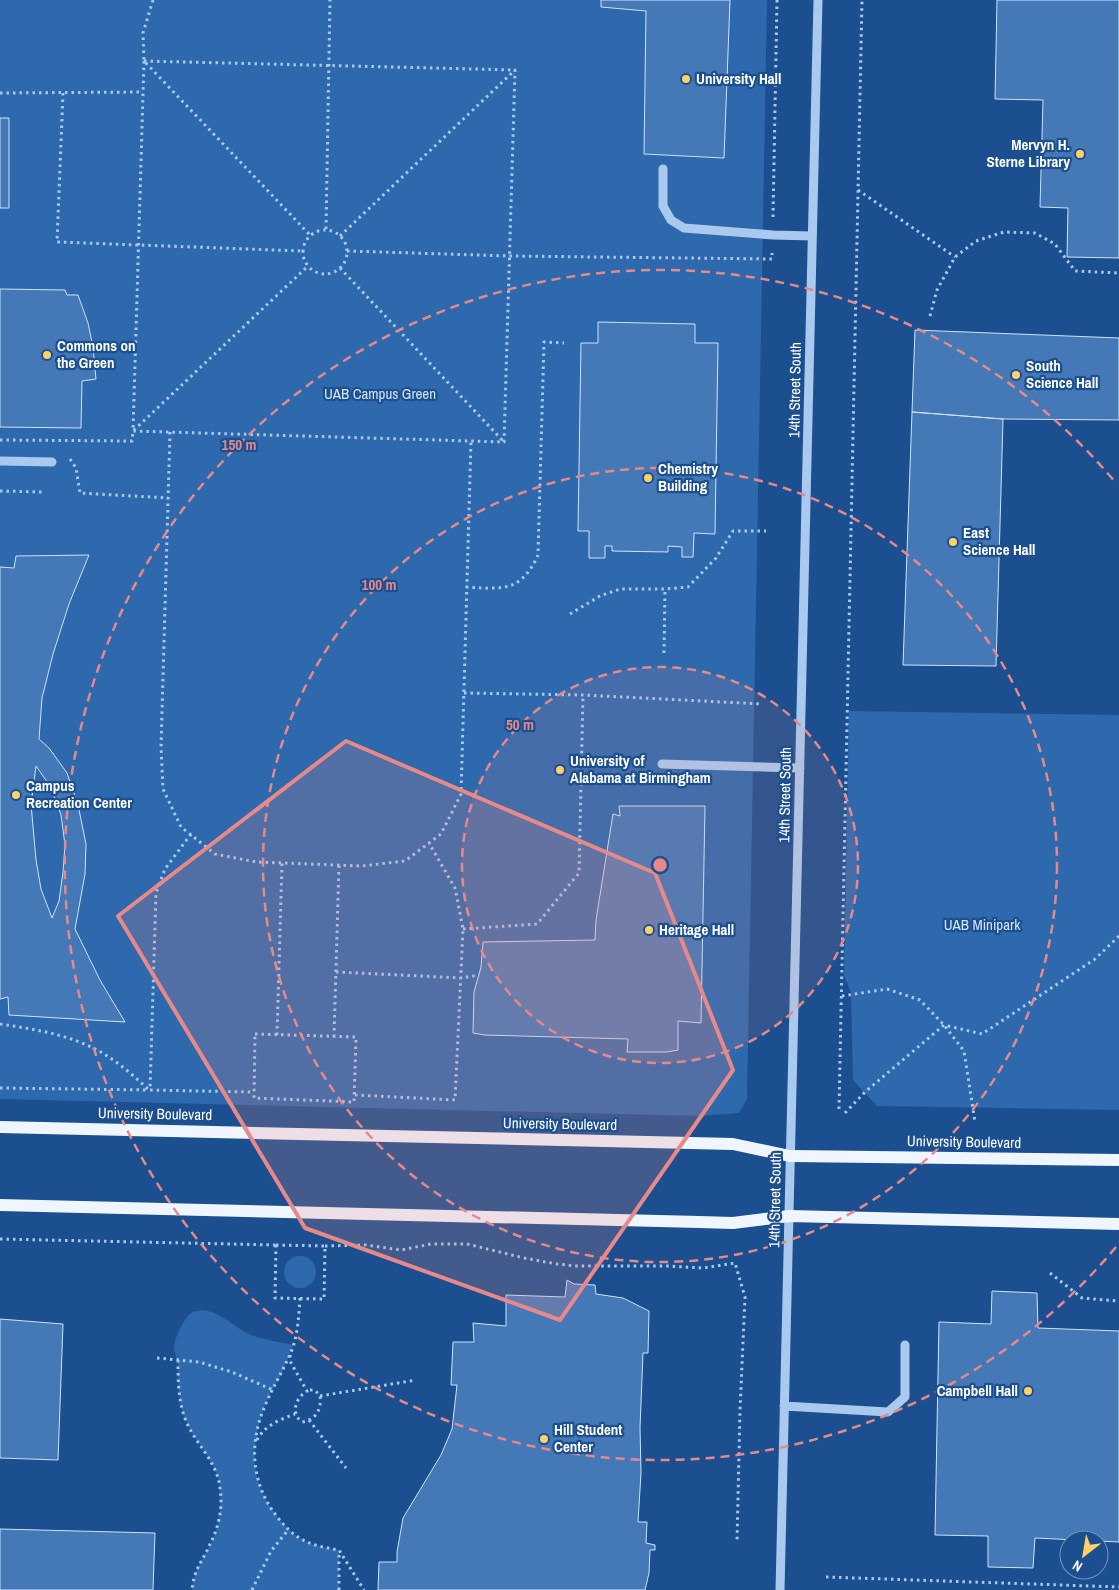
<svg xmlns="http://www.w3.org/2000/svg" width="1119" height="1590" viewBox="0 0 1119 1590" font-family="'Archivo Narrow',sans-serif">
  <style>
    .green { fill: #2e69ad }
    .building { fill: #4478b7; stroke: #cfe3fa; fill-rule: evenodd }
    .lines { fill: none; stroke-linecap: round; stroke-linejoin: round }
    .path { stroke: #a9c9ee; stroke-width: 3; stroke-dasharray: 2.5 4; stroke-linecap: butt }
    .minor { stroke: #a9c9ee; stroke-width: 9 }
    .major { stroke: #f0f6ff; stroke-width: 12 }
    .marked { fill: #e88989; fill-opacity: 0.2; stroke: #e88989; stroke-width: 4; stroke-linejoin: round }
    .ring { fill: none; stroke: #e88989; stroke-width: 2.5; stroke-dasharray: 9 6 }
    .poi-dot { fill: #ffd166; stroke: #1b4f8f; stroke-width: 2 }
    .labels { text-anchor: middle; stroke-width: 4.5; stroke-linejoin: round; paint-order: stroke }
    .poi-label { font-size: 15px; font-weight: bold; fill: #fff; stroke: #1b4f8f; text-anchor: start }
    .street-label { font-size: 15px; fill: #fff; stroke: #1b4f8f }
    .park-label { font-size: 15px; fill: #cfe3fa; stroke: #1b4f8f }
    .centre { fill: #e88989; stroke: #1b4f8f; stroke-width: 2.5 }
    .ring-label { font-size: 15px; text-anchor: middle; font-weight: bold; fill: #e88989; stroke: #1b4f8f; stroke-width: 4.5; stroke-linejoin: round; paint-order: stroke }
  </style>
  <rect width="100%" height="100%" fill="#1b4f8f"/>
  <path class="green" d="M0,0H767L747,1099L739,1113L700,1116L0,1099Z
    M849,711L1119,715V1110L877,1106L853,1080L851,993L844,975Z
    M284 1272a16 16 0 1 1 32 0a16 16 0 1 1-32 0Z
    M202,1310C222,1312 233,1327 251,1335C264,1340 279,1342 293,1345C289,1356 285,1367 280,1377C274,1387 268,1397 264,1408C251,1446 249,1480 275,1513C294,1539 307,1545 339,1550V1590H192C194,1568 201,1563 210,1545C219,1528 222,1508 220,1489C218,1462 196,1445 186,1421C178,1404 178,1384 178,1365C178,1359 175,1355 174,1350C173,1341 184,1318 191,1313C194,1311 199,1311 202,1310Z"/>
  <path class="building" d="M601,0H730L724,158L644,154L646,11L601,7Z
    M997,0H1119V258L1067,257L1068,208L1040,207L1043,100L995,99Z
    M0,118H9V208H0Z
    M0,289L65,290L67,295H78L88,323L93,347L96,379L82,381L81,428L0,427Z
    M598,322L695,324V343H718L715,534L694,533L693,557H682V547L668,546V552L612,551V546H605V558H589V531H578L581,343H598Z
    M915,330L1119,338V420L1003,419L912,412Z
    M912,412L1003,419L996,666L903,665Z
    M89,555L69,604L53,654L42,698L39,739L49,748L67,773L78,805L86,844L85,874L75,929L100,980L125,1022L9,1015L8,997L0,999V567L14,568L16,556ZM36,766L50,786L61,815L65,845L63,872L59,901L52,918L41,889L36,860L31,804Z
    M619,806H705L701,1023L678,1021V1050L667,1052H627L628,1039L485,1035L473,1033L474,992L481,967L483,942L595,940L596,920L613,814L620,816Z
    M567,1280L574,1284L595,1285L596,1294L623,1298L649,1311L648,1353H643L640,1428L641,1473L638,1522H647L646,1543L655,1545V1550H650L649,1573L645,1590H378L379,1562H397V1552L403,1518L441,1455L452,1429L457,1385H451L453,1342H474L473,1323L506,1326V1295L565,1297Z
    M992,1291L1037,1293L1038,1328L1119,1331V1542L1035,1538L1033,1568L988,1567V1536L935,1535L939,1322L991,1324Z
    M0,1319L63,1324L58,1460L0,1458Z
    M0,1529L155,1533L153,1590H0Z"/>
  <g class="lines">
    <path class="path" d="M153,0L143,33L144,61L310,235
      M144,61L515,70L504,442L133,431Z
      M0,93L143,92
      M63,93L57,242L302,251
      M858,190L955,257
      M773,217L777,0
      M326,229L330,0
      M303 252a22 22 0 1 1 44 0a22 22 0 1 1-44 0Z
      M340,236L515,70
      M347,251L510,256L772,259V253
      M340,268L504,442
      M930,316L937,290L955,257L976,241L1004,232L1035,233L1055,244L1075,271L1119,273
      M170,432L161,747L163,789L181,827L215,854L256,862L362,866L405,861L441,834L461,794L471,441
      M0,440L132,441L133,431L308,266
      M70,459L76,468L80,493L168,498
      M0,491L42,492
      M466,587C479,588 503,590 514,584C525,579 534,565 538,555L544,342L564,343
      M570,614L600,596L620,589H665L688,587L716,558L733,531H766
      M664,653L665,589
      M464,693L583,695L762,704
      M191,834L165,869L156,893L150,1090L254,1092
      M463,929L537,924L579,873L583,695
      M336,972L461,978L479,975
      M842,996L887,989L920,1000L944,1025L964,1051L975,1122
      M0,1024C33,1029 67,1034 97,1050C116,1060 133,1075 149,1090
      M255,1034L356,1037L354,1102L254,1098Z
      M277,1035L282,863
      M334,1037L339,865
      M0,1088L149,1090
      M355,1095L455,1100L463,929L455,888L429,843
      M839,1109L862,0
      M845,1113L865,1092L944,1025L982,1034L1095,959L1119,936
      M0,1239L276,1245
      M276,1245L325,1246L324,1299L275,1298Z
      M325,1246L366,1245L401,1250L431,1244H467L524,1258L557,1264L577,1266H667L703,1268L735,1263L745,1297L740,1410L737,1542
      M1050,1273L1082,1298L1119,1301
      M300,1298C299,1315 298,1331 293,1347C285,1368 273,1386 265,1406C249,1442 251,1482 275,1514C294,1539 307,1545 339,1550L364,1590
      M290,1355L291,1363L307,1391
      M157,1358L199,1362L232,1372L273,1390
      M178,1360C178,1380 178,1401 186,1421C196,1445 217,1461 220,1488C223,1507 219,1527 210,1544C202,1563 194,1568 192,1590
      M310,1390H314L320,1395C322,1409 316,1420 302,1422C289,1413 297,1394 310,1390Z
      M320,1396L416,1380
      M309,1420L346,1468
      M257,1440C265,1425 281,1419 295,1414
      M826,1577L1119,1587
      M252,1590L271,1551L288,1530
      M339,1590V1551"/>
    <path class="minor" d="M663,169V206L671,220L684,228L773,235L812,236
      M0,461L52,462
      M662,764L800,768
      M784,1406L888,1412L905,1397V1345
      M780,1590L818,0"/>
    <path class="major" d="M0,1127L733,1144L790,1156L1119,1160
      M0,1205L699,1222L733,1223L789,1216L1119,1224"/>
  </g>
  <path class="marked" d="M346,741L655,873L733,1070L560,1320L305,1228L118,916Z"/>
  <circle cx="660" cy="865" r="198" fill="#e88989" fill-opacity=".12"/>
  <g class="ring">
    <circle cx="660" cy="865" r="198"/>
    <circle cx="660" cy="865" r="397"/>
    <path d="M1116 1247A595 595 0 1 1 1116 483"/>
  </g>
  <g class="poi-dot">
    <circle cx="686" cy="79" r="5"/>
    <circle cx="1080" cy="154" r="5"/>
    <circle cx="47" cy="355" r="5"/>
    <circle cx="1016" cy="375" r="5"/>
    <circle cx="648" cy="478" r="5"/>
    <circle cx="953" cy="542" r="5"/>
    <circle cx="560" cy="770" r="5"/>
    <circle cx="16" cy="795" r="5"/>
    <circle cx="649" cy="930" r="5"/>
    <circle cx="1028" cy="1391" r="5"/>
    <circle cx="544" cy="1439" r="5"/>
  </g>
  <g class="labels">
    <g class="poi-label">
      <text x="696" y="84">University Hall</text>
      <text x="1070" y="150" text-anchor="end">Mervyn H.<tspan x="1070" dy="17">Sterne Library</tspan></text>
      <text x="57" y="351">Commons on<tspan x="57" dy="17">the Green</tspan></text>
      <text x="1026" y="371">South<tspan x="1026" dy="17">Science Hall</tspan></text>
      <text x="658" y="474">Chemistry<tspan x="658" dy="17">Building</tspan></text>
      <text x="963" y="538">East<tspan x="963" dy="17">Science Hall</tspan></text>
      <text x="570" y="766">University of<tspan x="570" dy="17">Alabama at Birmingham</tspan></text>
      <text x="26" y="791">Campus<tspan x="26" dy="17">Recreation Center</tspan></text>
      <text x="659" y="935">Heritage Hall</text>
      <text x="1018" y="1396" text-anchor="end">Campbell Hall</text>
      <text x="554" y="1435">Hill Student<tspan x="554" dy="17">Center</tspan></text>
    </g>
    <g class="street-label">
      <text transform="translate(795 390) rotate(-89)" y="5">14th Street South</text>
      <text transform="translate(785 795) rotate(-89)" y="5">14th Street South</text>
      <text transform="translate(155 1114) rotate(1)" y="5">University Boulevard</text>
      <text transform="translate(560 1124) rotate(1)" y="5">University Boulevard</text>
      <text transform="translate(964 1142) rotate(1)" y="5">University Boulevard</text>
      <text transform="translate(775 1200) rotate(-89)" y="5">14th Street South</text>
    </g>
    <g class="park-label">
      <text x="380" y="399">UAB Campus Green</text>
      <text x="982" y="930">UAB Minipark</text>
    </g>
  </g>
  <circle cx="660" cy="865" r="8" class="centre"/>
  <g class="ring-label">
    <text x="239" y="450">150 m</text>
    <text x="379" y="590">100 m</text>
    <text x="520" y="730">50 m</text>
  </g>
  <g transform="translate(1084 1555) rotate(211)"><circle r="24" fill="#1b4f8f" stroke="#7695bc"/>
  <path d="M0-4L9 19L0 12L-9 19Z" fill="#ffd166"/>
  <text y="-8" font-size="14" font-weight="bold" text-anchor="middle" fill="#ffffff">N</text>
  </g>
</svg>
